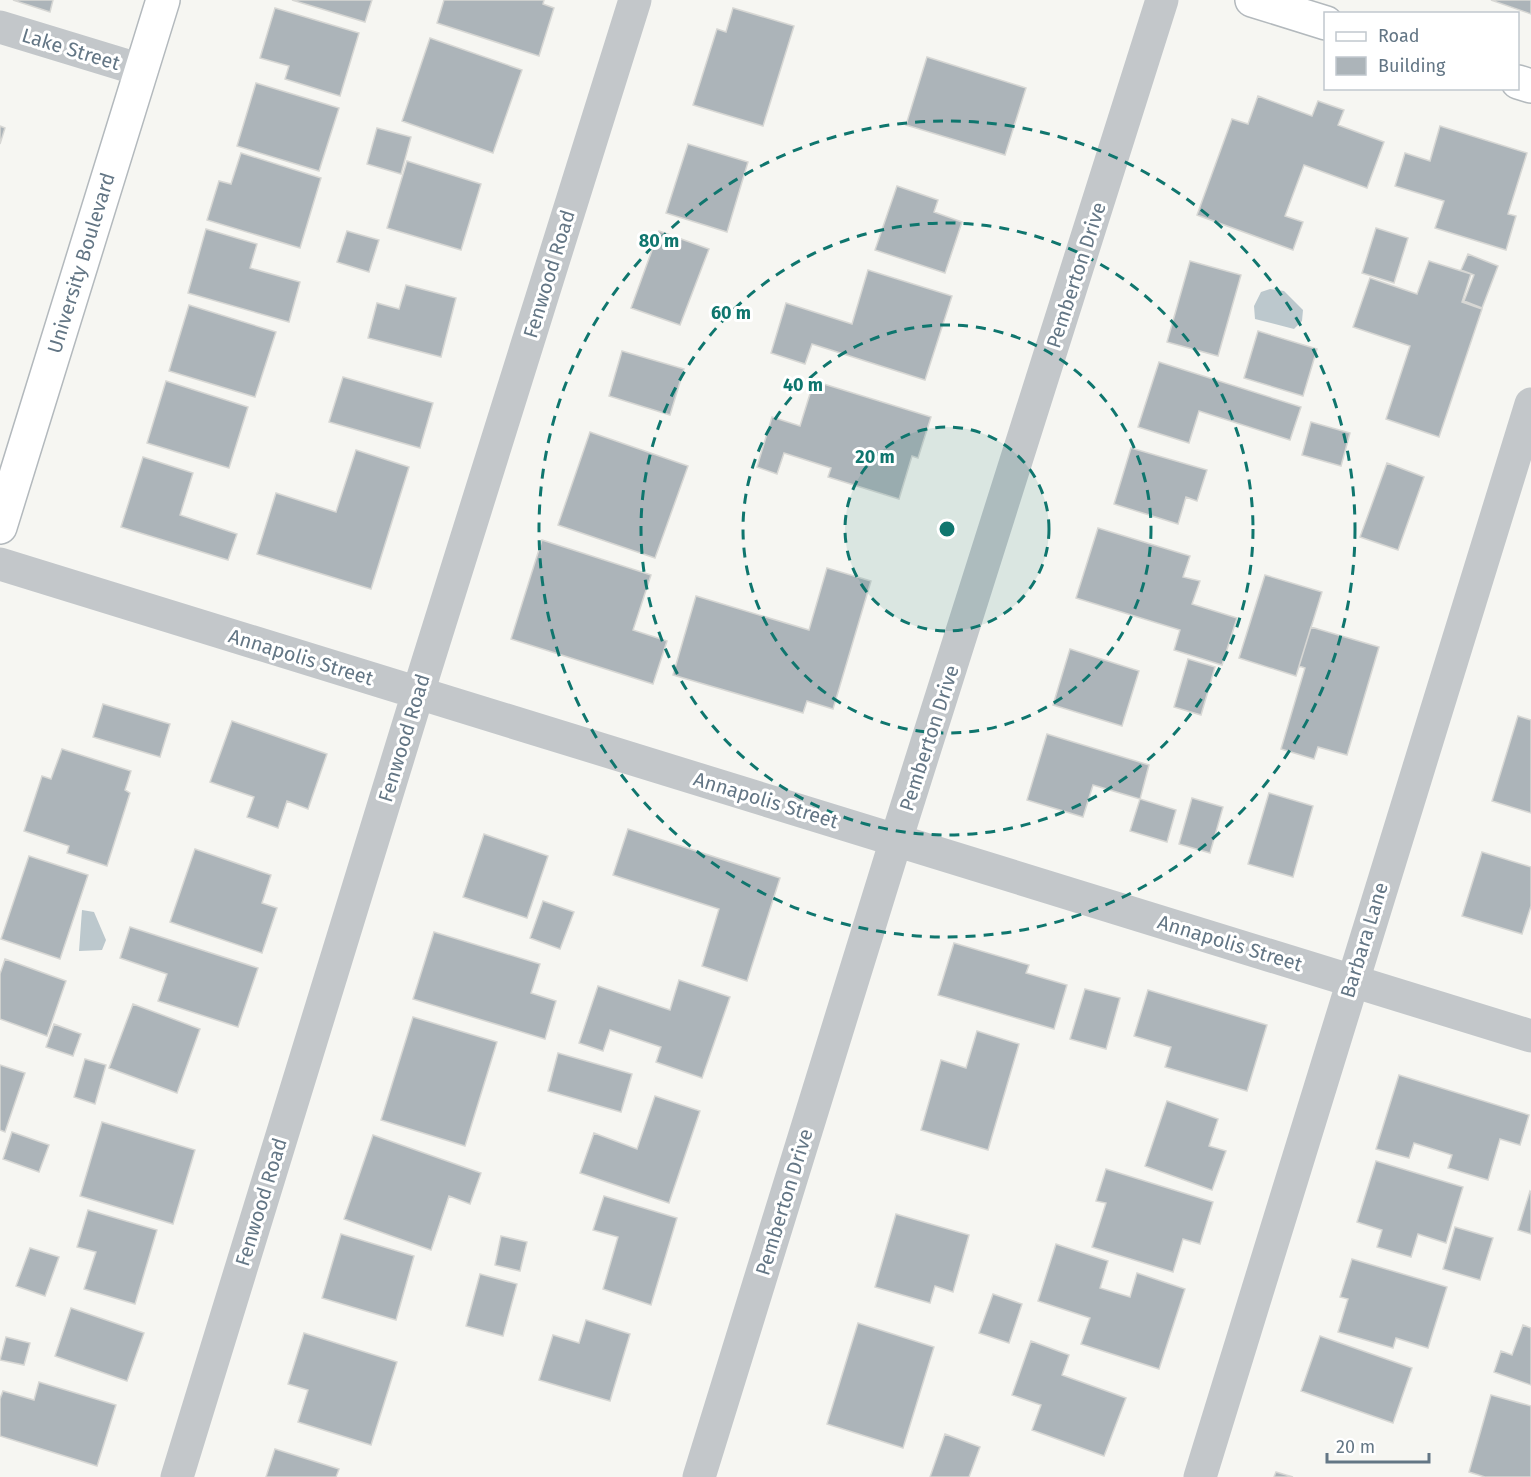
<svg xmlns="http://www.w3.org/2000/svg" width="1531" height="1477" viewBox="0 0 1531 1477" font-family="'Fira Sans',sans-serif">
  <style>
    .water { fill: #bcc8cd }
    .building { fill: #acb4b9; stroke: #d7d7d4; stroke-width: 1.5 }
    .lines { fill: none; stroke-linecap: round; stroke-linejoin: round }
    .secondary-casing { stroke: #b3b9bd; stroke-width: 36 }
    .street { stroke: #c3c7ca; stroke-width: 33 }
    .secondary { stroke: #fff; stroke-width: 33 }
    .ring { fill: none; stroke: #0f766e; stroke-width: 3; stroke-dasharray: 10 8 }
    .labels { text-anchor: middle; stroke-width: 6; stroke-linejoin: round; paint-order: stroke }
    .street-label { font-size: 20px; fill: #637685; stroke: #fff }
    .centre { fill: #0f766e; stroke: #fff; stroke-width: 3 }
    .ring-label { font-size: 18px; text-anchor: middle; font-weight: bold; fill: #0f766e; stroke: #fff; stroke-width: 6; stroke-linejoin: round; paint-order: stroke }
  </style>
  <rect width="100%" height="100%" fill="#f6f6f2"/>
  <path class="water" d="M1270,289L1284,291L1303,310L1302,321L1294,329L1255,319L1254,306L1261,292Z
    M82,910L94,912L106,940L102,950L79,951Z"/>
  <path class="building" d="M13,0H53L50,12Z
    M292,0H372L365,22Z
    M444,0H544L543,4L554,8L539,56L437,23Z
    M1491,0H1531V14Z
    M275,8L359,33L340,96L285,79L289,66L260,58Z
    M733,8L794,26L763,126L693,105L717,29L726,32Z
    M430,38L522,70L493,153L402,121Z
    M927,57L1026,88L1005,155L906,125Z
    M256,83L339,108L319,171L237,146Z
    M1258,96L1312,116L1318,101L1344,110L1338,125L1384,142L1367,188L1304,165L1285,216L1303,222L1293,250L1197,215L1232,119L1248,124Z
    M0,126L5,128L0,144Z
    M1440,126L1527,153L1508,214L1516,216L1506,250L1435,228L1444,201L1395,186L1405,153L1430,161Z
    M377,128L411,137L401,174L367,164Z
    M688,144L748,162L727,232L666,213Z
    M241,153L321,178L300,248L207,220L219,181L231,184Z
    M407,161L481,184L461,250L387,228Z
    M897,186L938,200L934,212L962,222L945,273L875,250Z
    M1376,228L1408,238L1394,283L1362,273Z
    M206,229L257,244L250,268L300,282L289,322L188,293Z
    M347,231L379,240L369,272L337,262Z
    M659,231L709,249L680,325L631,308Z
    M1468,254L1498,266L1482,308L1464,301L1474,275L1461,270Z
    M1190,261L1241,275L1218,356L1167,342Z
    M1429,261L1471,274L1462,302L1482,309L1439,437L1386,419L1410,346L1353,327L1370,278L1417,294Z
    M868,270L952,296L925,380L812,344L805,364L771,353L786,303L852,324Z
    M406,285L456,298L441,357L368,338L377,303L399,309Z
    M189,305L276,332L255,397L169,371Z
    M1258,331L1317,349L1303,396L1244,378Z
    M622,351L684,369L670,415L609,396Z
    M1159,362L1301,407L1290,440L1199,411L1189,443L1138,427Z
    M343,377L433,403L420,448L329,422Z
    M166,381L248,407L229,468L147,443Z
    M814,381L931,417L918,458L912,456L899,499L828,477L831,468L784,453L777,474L757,467L772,417L800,426Z
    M1311,422L1350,433L1341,466L1302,455Z
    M590,432L688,466L655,558L558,525Z
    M1131,448L1207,470L1197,501L1186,497L1178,524L1114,504Z
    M356,450L409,467L371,589L257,554L276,493L336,512Z
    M143,457L193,473L180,515L237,534L228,560L121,527Z
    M1387,463L1424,477L1398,550L1360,537Z
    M1098,528L1190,556L1183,577L1200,581L1192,604L1237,618L1222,665L1174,650L1180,630L1076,598Z
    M542,540L651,575L633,630L667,641L653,684L511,639Z
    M827,568L871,581L833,709L807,701L803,713L673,675L696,596L809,630Z
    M1265,575L1322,592L1296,676L1239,658Z
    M1311,627L1379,647L1347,755L1318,747L1314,759L1281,749L1305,668L1299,666Z
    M1070,649L1139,671L1122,726L1053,705Z
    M1188,659L1215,667L1201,715L1174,707Z
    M103,704L170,724L160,757L93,737Z
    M1518,716L1531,720V813L1492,801Z
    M232,721L327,754L308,809L287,801L278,828L247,817L254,797L210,782Z
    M1047,734L1149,765L1140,799L1176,810L1167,842L1130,831L1140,799L1093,785L1083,817L1027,800Z
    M62,749L131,771L125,790L130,793L107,866L67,853L69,846L24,831L42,776L51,779Z
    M1269,793L1313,806L1293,877L1248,864Z
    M1192,798L1223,807L1210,853L1179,844Z
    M628,829L780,878L747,981L702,966L719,909L613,875Z
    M484,834L548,856L527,918L463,897Z
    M195,849L271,875L262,903L277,908L262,953L170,922Z
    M1482,852L1531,867V906L1522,934L1462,916Z
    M29,856L88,875L60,959L1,939Z
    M543,901L574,912L560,949L530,938Z
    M130,927L258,968L238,1027L158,1001L167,974L120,958Z
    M434,932L540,964L531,993L556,1001L545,1039L413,999Z
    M954,943L1029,965L1026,973L1067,985L1054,1029L938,995Z
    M5,959L66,981L47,1036L0,1019V974Z
    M679,980L730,997L702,1078L656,1062L661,1047L610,1030L603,1051L579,1043L598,986L670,1010Z
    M1085,989L1120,998L1106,1049L1070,1039Z
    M1148,990L1267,1025L1247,1091L1165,1067L1171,1047L1134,1036Z
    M133,1004L200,1029L177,1093L109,1068Z
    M413,1017L497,1042L465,1146L381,1120Z
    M54,1024L81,1034L73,1056L46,1047Z
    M977,1031L1019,1044L988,1150L921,1130L941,1060L966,1068Z
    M558,1053L632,1074L621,1112L548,1091Z
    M85,1059L106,1065L95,1104L74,1097Z
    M0,1065L25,1073L5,1132L0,1130Z
    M1399,1075L1529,1115L1520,1145L1500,1139L1488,1180L1448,1168L1452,1155L1414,1143L1409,1158L1376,1149Z
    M655,1096L700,1111L669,1203L580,1173L594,1133L637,1149Z
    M1167,1101L1218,1119L1209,1146L1226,1151L1212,1190L1145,1166Z
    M102,1122L195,1150L173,1224L80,1196Z
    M12,1132L49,1145L39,1172L3,1159Z
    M373,1135L481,1173L470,1204L449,1196L431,1250L344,1219Z
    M1376,1161L1463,1187L1446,1243L1418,1234L1411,1257L1377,1247L1382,1230L1357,1222Z
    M1106,1169L1213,1202L1200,1244L1183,1239L1173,1272L1092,1247L1106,1203L1096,1201Z
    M1530,1191L1531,1192V1234L1518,1230Z
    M604,1196L677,1218L651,1305L603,1289L618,1237L593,1230Z
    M88,1210L157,1230L135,1304L84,1289L96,1252L77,1247Z
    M896,1214L969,1235L953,1292L935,1286L930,1303L875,1287Z
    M1455,1227L1493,1238L1480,1280L1443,1269Z
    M341,1234L414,1256L396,1320L322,1298Z
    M501,1236L527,1242L520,1271L495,1265Z
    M1056,1244L1108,1261L1100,1288L1130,1297L1137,1273L1185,1289L1159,1369L1081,1344L1090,1318L1038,1301Z
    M30,1248L59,1257L45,1296L16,1286Z
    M1352,1259L1447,1287L1428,1348L1396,1338L1393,1348L1338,1332L1348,1299L1340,1297Z
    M480,1274L517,1284L503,1336L466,1326Z
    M993,1294L1022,1304L1009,1343L979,1333Z
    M71,1308L144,1333L127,1381L55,1356Z
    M586,1320L630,1334L610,1401L539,1380L553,1335L579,1343Z
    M858,1323L934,1347L903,1448L827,1424Z
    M1523,1325L1531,1328V1385L1494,1372L1501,1351L1512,1355Z
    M304,1333L397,1362L371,1445L298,1422L308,1390L288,1384Z
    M1320,1336L1412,1368L1393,1423L1301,1391Z
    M6,1337L30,1343L24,1365L0,1360Z
    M1031,1341L1069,1355L1062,1375L1126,1398L1104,1456L1032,1430L1041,1405L1012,1395Z
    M39,1382L116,1405L97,1466L0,1436V1399L3,1391L34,1400Z
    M1491,1395L1531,1406V1477H1485L1469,1472Z
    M945,1434L980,1447L969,1477H930Z
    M275,1449L339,1469L336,1477H266Z
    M1276,1472L1293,1477H1274Z"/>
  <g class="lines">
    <g class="secondary-casing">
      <path id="secondary" d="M1252,0L1326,23
        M1518,82L1531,86
        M0,527L163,0"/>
    </g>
    <path class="street" d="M0,27L141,70
      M0,564L1531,1036
      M177,1477L418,693L635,0
      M699,1477L896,840L1162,0
      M1200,1477L1531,404"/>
    <use href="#secondary" class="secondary"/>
  </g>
  <circle cx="947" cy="529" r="102" fill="#0f766e" fill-opacity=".12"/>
  <g class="ring">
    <circle cx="947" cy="529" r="102"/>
    <circle cx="947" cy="529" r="204"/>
    <circle cx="947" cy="529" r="306"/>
    <circle cx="947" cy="529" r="408"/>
  </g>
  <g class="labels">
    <g class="street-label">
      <text transform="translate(71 49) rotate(17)" y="7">Lake Street</text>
      <text transform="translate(81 263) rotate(-73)" y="7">University Boulevard</text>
      <text transform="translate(549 274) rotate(-73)" y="7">Fenwood Road</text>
      <text transform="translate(1076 275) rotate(-72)" y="7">Pemberton Drive</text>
      <text transform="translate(301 657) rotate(17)" y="7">Annapolis Street</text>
      <text transform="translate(404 738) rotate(-73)" y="7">Fenwood Road</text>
      <text transform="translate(929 738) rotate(-72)" y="7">Pemberton Drive</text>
      <text transform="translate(766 800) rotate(17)" y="7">Annapolis Street</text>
      <text transform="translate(1364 940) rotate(-73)" y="7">Barbara Lane</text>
      <text transform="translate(1230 943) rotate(17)" y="7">Annapolis Street</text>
      <text transform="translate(261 1202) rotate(-73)" y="7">Fenwood Road</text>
      <text transform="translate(784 1202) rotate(-73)" y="7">Pemberton Drive</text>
    </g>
  </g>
  <circle cx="947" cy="529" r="9" class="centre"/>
  <g class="ring-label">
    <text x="659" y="247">80 m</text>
    <text x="731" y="319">60 m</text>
    <text x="803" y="391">40 m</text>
    <text x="875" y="463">20 m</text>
  </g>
  <rect x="1324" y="12" width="195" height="78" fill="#ffffff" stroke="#c1c8ce" stroke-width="1.5"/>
  <rect x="1336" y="32" width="30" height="9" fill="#ffffff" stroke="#c1c8ce" stroke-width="1.5"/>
  <text x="1378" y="42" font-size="18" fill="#637685">Road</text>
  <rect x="1336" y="57" width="30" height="18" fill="#acb4b9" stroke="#c1c8ce" stroke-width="1.5"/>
  <text x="1378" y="72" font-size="18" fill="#637685">Building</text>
  <path d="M1327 1453v9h102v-9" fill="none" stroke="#637685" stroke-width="3"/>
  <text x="1336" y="1453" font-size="18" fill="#637685" stroke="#ffffff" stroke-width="4.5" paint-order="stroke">20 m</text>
</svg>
